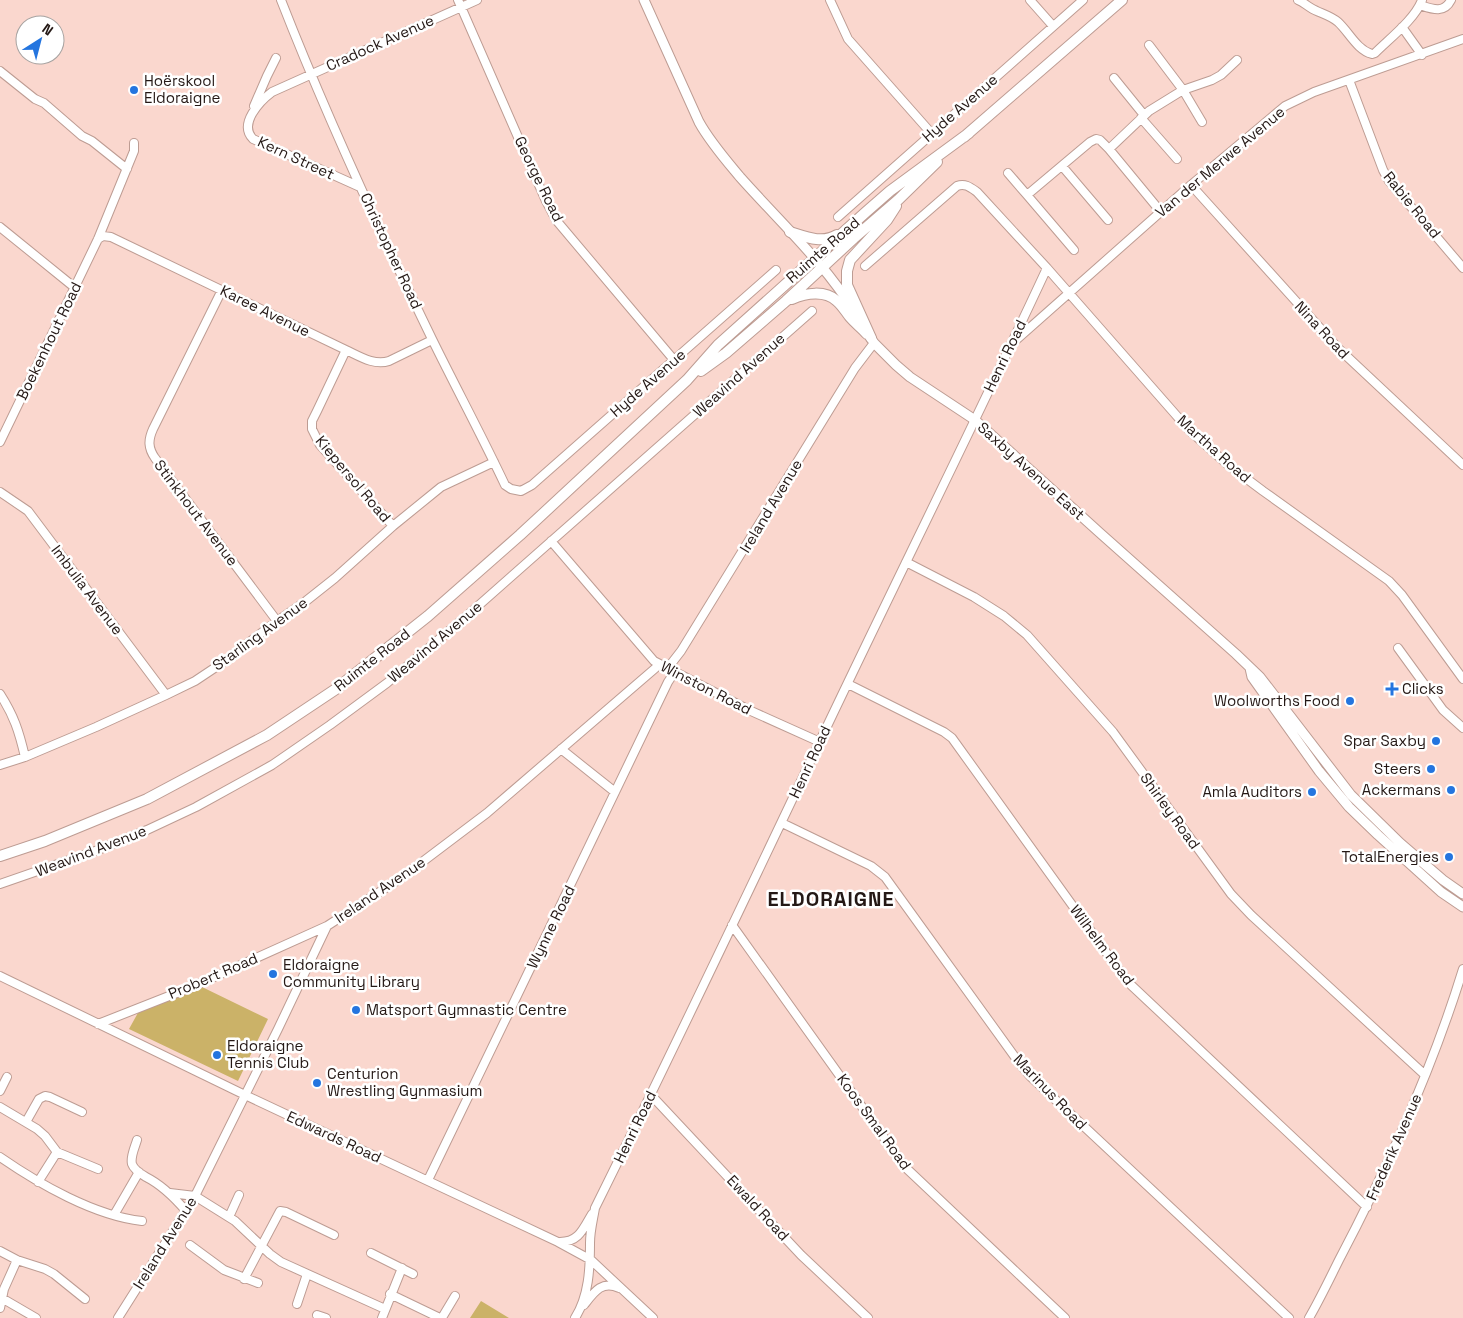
<svg xmlns="http://www.w3.org/2000/svg" width="1463" height="1318" viewBox="0 0 1463 1318" font-family="'Space Grotesk',sans-serif">
  <style>
    .green { fill: #cbb268 }
    .lines { fill: none; stroke-linecap: round; stroke-linejoin: round }
    .minor-casing { stroke: #bd9c93; stroke-width: 10 }
    .tertiary-casing { stroke: #bd9c93; stroke-width: 11 }
    .secondary-casing { stroke: #bd9c93; stroke-width: 12 }
    .minor { stroke: #fff; stroke-width: 8 }
    .tertiary { stroke: #fff; stroke-width: 9 }
    .secondary { stroke: #fff; stroke-width: 10 }
    .poi-dot { fill: #2475df; stroke: #fff; stroke-width: 2 }
    .labels { text-anchor: middle; stroke-width: 5; stroke-linejoin: round; paint-order: stroke }
    .street-label { font-size: 15px; fill: #241815; stroke: #fff }
    .poi-label { font-size: 15px; fill: #241815; stroke: #fff; text-anchor: start }
    .district-label { font-size: 20px; font-weight: bold; letter-spacing: 1px; fill: #241815; stroke: #fff }
  </style>
  <rect width="100%" height="100%" fill="#fad7ce"/>
  <path class="green" d="M200,986L268,1019L238,1081L129,1029L139,1011Z
    M481,1301L509,1318H470Z"/>
  <g class="lines">
    <g class="minor-casing">
      <path id="minor" d="M281,0C326,115 378,228 432,339C456,388 482,436 505,485L511,489L521,491L532,485L776,270
        M458,0L546,201L556,220L674,360
        M830,0L848,39L932,134
        M1030,0L1053,26
        M1298,0C1303,2 1306,5 1311,8C1319,13 1330,15 1338,22C1349,32 1357,50 1372,54L1375,53C1390,38 1415,19 1422,0
        M1420,5C1432,9 1444,14 1451,0
        M1402,27L1422,55
        M1149,45L1183,90L1202,122
        M0,71L35,99L44,103L82,136L92,141L127,169
        M1114,78L1144,115
        M1349,80L1383,170L1389,181L1463,268
        M254,106L267,76L276,58
        M1141,118L1177,159
        M1109,149L1149,111L1183,90L1212,80L1221,75L1237,60
        M1062,166L1108,220
        M1008,173L1027,195
        M1191,185L1339,349L1463,465
        M360,187L253,139C238,124 260,101 272,92L477,0
        M838,217L1083,0
        M0,227L74,287
        M98,239L103,236L111,237L346,350C359,356 374,366 389,361L432,340
        M1074,250L1027,195L1090,142L1096,139L1100,140L1109,149L1161,212
        M865,266L957,186C965,183 970,187 977,192L1047,268L1190,431L1227,464L1263,491L1389,581L1402,595L1463,679
        M222,290L153,429C148,440 148,448 155,458L277,621
        M1016,340L1191,185L1285,106L1314,92L1463,39
        M346,350L317,411L312,421V429L320,445L393,526
        M0,442L98,239L134,151V143
        M0,492L28,511L166,695
        M551,541L654,661L751,711L820,742
        M906,562L974,597L1004,616L1027,635L1113,732L1231,894L1251,915L1425,1075
        M1398,648L1443,710L1463,728
        M667,669L681,651L855,368L874,343
        M848,684L944,732L952,738L1116,966L1131,985L1367,1207
        M0,694C14,716 19,731 25,757
        M561,749L615,792
        M0,765L25,757L96,727L166,695L195,681L222,663L277,621L306,601L335,578L393,526L441,487L494,462
        M782,823L871,866L885,877L1020,1064L1030,1076L1289,1318
        M0,884L98,850L147,830L196,807L272,765L330,725L387,683L470,613L812,311
        M732,925L905,1167L1065,1318
        M0,976L245,1095L558,1242L591,1260L653,1318
        M98,1024L192,987L327,926
        M0,1091L7,1077
        M651,1095L801,1255L868,1318
        M0,1107L37,1129L45,1136L57,1152L98,1169
        M26,1122L39,1099L45,1096L50,1097L82,1112
        M137,1140C135,1147 130,1157 132,1164C134,1170 141,1174 146,1177C162,1185 174,1197 186,1211
        M0,1157C39,1184 95,1216 142,1221
        M428,1180C508,1014 589,848 668,682L674,673
        M38,1182L57,1152
        M170,1193L195,1196L235,1221L270,1254L281,1262L385,1309
        M114,1215L139,1172
        M229,1217L239,1195
        M560,1242C579,1242 583,1229 592,1214
        M190,1245L224,1270L258,1283
        M0,1251L17,1260L45,1269L54,1274L85,1299
        M371,1253L413,1274
        M244,1279L280,1211L286,1212L334,1235
        M390,1294L440,1318L443,1316L455,1296
        M0,1297L36,1318
        M297,1304L307,1274
        M584,1305C594,1292 602,1280 619,1288
        M0,1308L4,1289L17,1260
        M317,1315L326,1318
        M118,1318L195,1196L278,1029L327,926L401,878L487,813L659,665
        M382,1318L402,1268
        M575,1318C589,1296 590,1268 590,1243C590,1231 593,1220 595,1208C672,1053 746,897 820,741C895,583 973,427 1047,268
        M1309,1318C1320,1299 1329,1280 1339,1260C1388,1167 1432,1070 1463,969"/>
    </g>
    <g class="tertiary-casing">
      <path id="tertiary" d="M644,0L699,122C710,142 725,159 740,177C780,222 824,262 856,314
        M868,333L874,343L896,365L910,377L975,420L1100,533L1236,654L1260,677L1351,795L1400,843L1443,880L1463,894
        M1250,668L1252,677L1257,684L1319,771L1349,807L1378,835L1441,892L1463,907"/>
    </g>
    <g class="secondary-casing">
      <path id="secondary" d="M964,137L1122,0
        M790,232C806,237 822,244 837,235
        M792,299C806,293 825,290 837,301C842,305 846,312 850,317C855,323 862,328 867,334
        M871,338L847,285V271L850,260L887,220L896,206
        M701,371L726,353L786,301L854,238L898,200L937,162
        M0,856L45,841L147,799L267,735L336,689L428,616L520,535L687,380L718,345L866,212L890,191L969,133"/>
    </g>
    <use href="#minor" class="minor"/>
    <use href="#tertiary" class="tertiary"/>
    <use href="#secondary" class="secondary"/>
  </g>
  <g class="poi-dot">
    <circle cx="134" cy="90" r="5"/>
    <path d="M1389.5 681.5h5v5h5v5h-5v5h-5v-5h-5v-5h5z"/>
    <circle cx="1350" cy="701" r="5"/>
    <circle cx="1436" cy="741" r="5"/>
    <circle cx="1431" cy="769" r="5"/>
    <circle cx="1451" cy="790" r="5"/>
    <circle cx="1312" cy="792" r="5"/>
    <circle cx="1449" cy="857" r="5"/>
    <circle cx="273" cy="974" r="5"/>
    <circle cx="356" cy="1010" r="5"/>
    <circle cx="217" cy="1055" r="5"/>
    <circle cx="317" cy="1083" r="5"/>
  </g>
  <g class="labels">
    <g class="street-label">
      <text transform="translate(380 43) rotate(-24)" y="5">Cradock Avenue</text>
      <text transform="translate(960 108) rotate(-41)" y="5">Hyde Avenue</text>
      <text transform="translate(296 158) rotate(25)" y="5">Kern Street</text>
      <text transform="translate(1220 162) rotate(-40)" y="5">Van der Merwe Avenue</text>
      <text transform="translate(539 179) rotate(64)" y="5">George Road</text>
      <text transform="translate(1412 205) rotate(51)" y="5">Rabie Road</text>
      <text transform="translate(823 250) rotate(-41)" y="5">Ruimte Road</text>
      <text transform="translate(391 251) rotate(65)" y="5">Christopher Road</text>
      <text transform="translate(265 311) rotate(26)" y="5">Karee Avenue</text>
      <text transform="translate(1322 330) rotate(47)" y="5">Nina Road</text>
      <text transform="translate(49 341) rotate(-64)" y="5">Boekenhout Road</text>
      <text transform="translate(1005 356) rotate(-64)" y="5">Henri Road</text>
      <text transform="translate(739 375) rotate(-42)" y="5">Weavind Avenue</text>
      <text transform="translate(648 383) rotate(-41)" y="5">Hyde Avenue</text>
      <text transform="translate(1214 449) rotate(42)" y="5">Martha Road</text>
      <text transform="translate(1031 471) rotate(42)" y="5">Saxby Avenue East</text>
      <text transform="translate(353 479) rotate(50)" y="5">Kiepersol Road</text>
      <text transform="translate(771 506) rotate(-59)" y="5">Ireland Avenue</text>
      <text transform="translate(196 513) rotate(53)" y="5">Stinkhout Avenue</text>
      <text transform="translate(87 590) rotate(53)" y="5">Imbulia Avenue</text>
      <text transform="translate(260 634) rotate(-36)" y="5">Starling Avenue</text>
      <text transform="translate(435 642) rotate(-40)" y="5">Weavind Avenue</text>
      <text transform="translate(372 660) rotate(-38)" y="5">Ruimte Road</text>
      <text transform="translate(706 688) rotate(27)" y="5">Winston Road</text>
      <text transform="translate(810 762) rotate(-65)" y="5">Henri Road</text>
      <text transform="translate(1170 811) rotate(54)" y="5">Shirley Road</text>
      <text transform="translate(91 851) rotate(-21)" y="5">Weavind Avenue</text>
      <text transform="translate(380 890) rotate(-34)" y="5">Ireland Avenue</text>
      <text transform="translate(551 927) rotate(-64)" y="5">Wynne Road</text>
      <text transform="translate(1102 945) rotate(53)" y="5">Wilhelm Road</text>
      <text transform="translate(213 976) rotate(-23)" y="5">Probert Road</text>
      <text transform="translate(1050 1092) rotate(46)" y="5">Marinus Road</text>
      <text transform="translate(874 1122) rotate(54)" y="5">Koos Smal Road</text>
      <text transform="translate(635 1127) rotate(-64)" y="5">Henri Road</text>
      <text transform="translate(334 1137) rotate(25)" y="5">Edwards Road</text>
      <text transform="translate(1394 1147) rotate(-66)" y="5">Frederik Avenue</text>
      <text transform="translate(758 1208) rotate(47)" y="5">Ewald Road</text>
      <text transform="translate(165 1243) rotate(-58)" y="5">Ireland Avenue</text>
    </g>
    <g class="poi-label">
      <text x="144" y="86">Hoërskool<tspan x="144" dy="17">Eldoraigne</tspan></text>
      <text x="1402" y="694">Clicks</text>
      <text x="1340" y="706" text-anchor="end">Woolworths Food</text>
      <text x="1426" y="746" text-anchor="end">Spar Saxby</text>
      <text x="1421" y="774" text-anchor="end">Steers</text>
      <text x="1441" y="795" text-anchor="end">Ackermans</text>
      <text x="1302" y="797" text-anchor="end">Amla Auditors</text>
      <text x="1439" y="862" text-anchor="end">TotalEnergies</text>
      <text x="283" y="970">Eldoraigne<tspan x="283" dy="17">Community Library</tspan></text>
      <text x="366" y="1015">Matsport Gymnastic Centre</text>
      <text x="227" y="1051">Eldoraigne<tspan x="227" dy="17">Tennis Club</tspan></text>
      <text x="327" y="1079">Centurion<tspan x="327" dy="17">Wrestling Gynmasium</tspan></text>
    </g>
    <g class="district-label">
      <text x="831" y="906">ELDORAIGNE</text>
    </g>
  </g>
  <g transform="translate(40 40) rotate(36)"><circle r="24" fill="#ffffff" stroke="#a7a3a1"/>
  <path d="M0-4L9 19L0 12L-9 19Z" fill="#2475df"/>
  <text y="-8" font-size="14" font-weight="bold" text-anchor="middle" fill="#241815">N</text>
  </g>
</svg>
